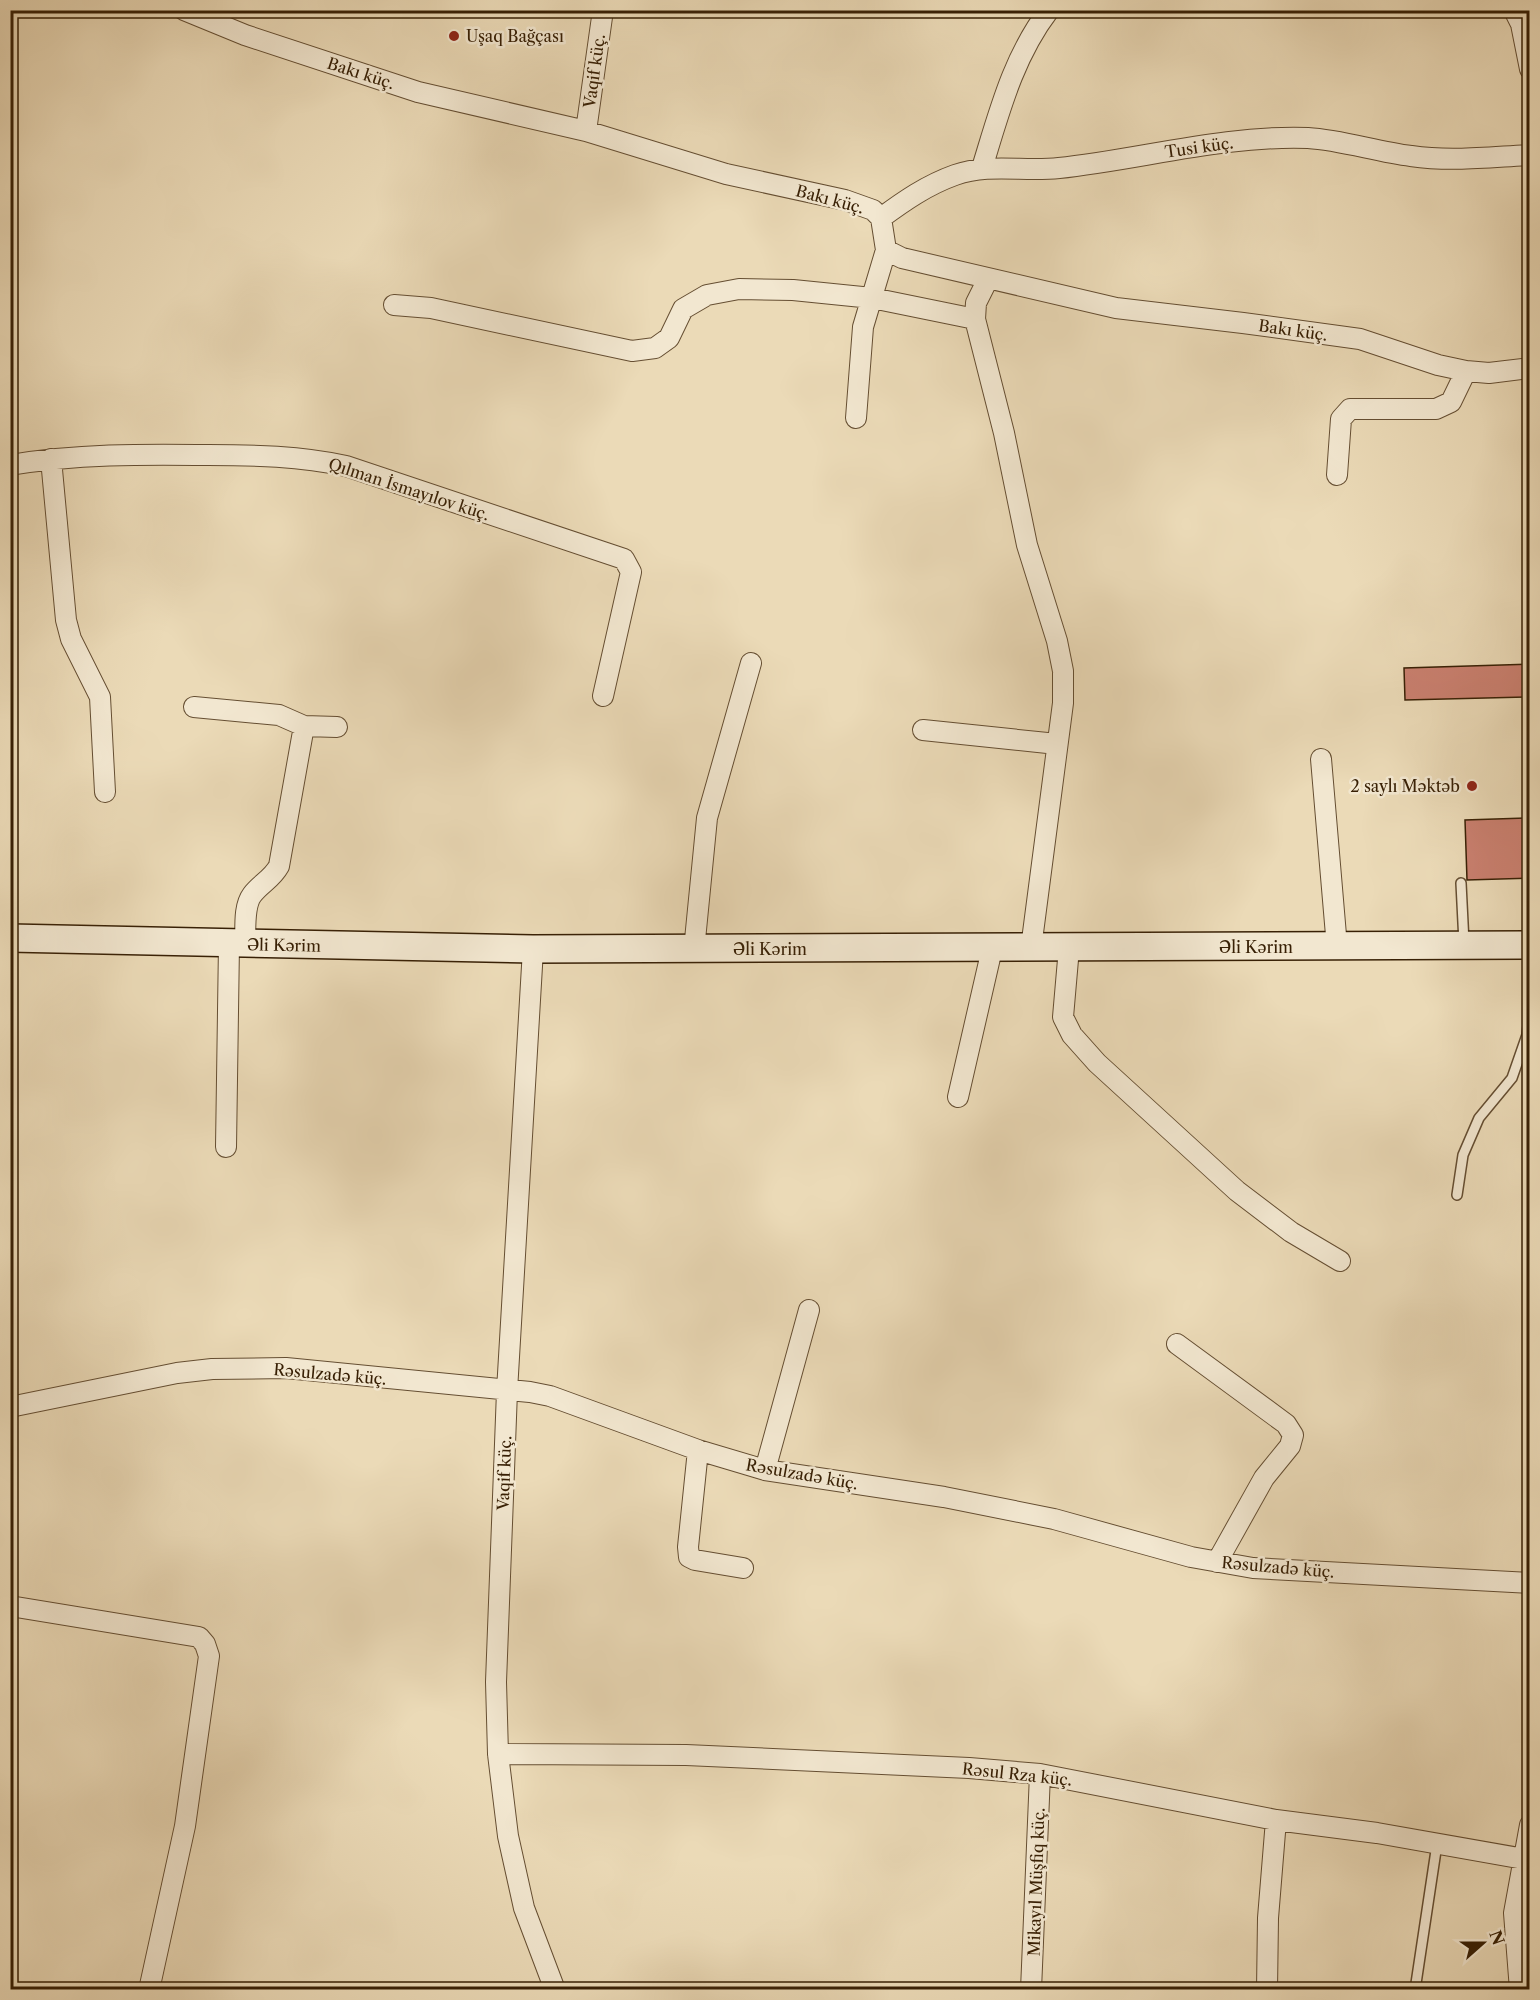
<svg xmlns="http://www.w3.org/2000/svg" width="1540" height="2000" viewBox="0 0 1540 2000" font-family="'Libre Caslon Text',serif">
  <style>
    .building { fill: #ca8070; stroke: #382005; stroke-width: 1.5 }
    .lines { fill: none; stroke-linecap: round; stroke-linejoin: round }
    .service-casing { stroke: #654e32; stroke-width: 12 }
    .minor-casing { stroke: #654e32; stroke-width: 22 }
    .secondary-casing { stroke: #382005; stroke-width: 30 }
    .service { stroke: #f2e7d0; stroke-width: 9 }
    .minor { stroke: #f2e7d0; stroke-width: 20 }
    .secondary { stroke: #f2e7d0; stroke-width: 27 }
    .poi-dot { fill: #8f2418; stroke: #f2e7d0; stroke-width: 2 }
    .labels { text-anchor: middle; stroke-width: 5; stroke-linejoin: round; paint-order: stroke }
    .poi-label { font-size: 16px; fill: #382005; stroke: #f2e7d0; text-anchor: start }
    .street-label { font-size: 16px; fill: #382005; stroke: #f2e7d0 }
  </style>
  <rect width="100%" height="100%" fill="#ebdab7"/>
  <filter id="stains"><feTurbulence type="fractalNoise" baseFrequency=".00333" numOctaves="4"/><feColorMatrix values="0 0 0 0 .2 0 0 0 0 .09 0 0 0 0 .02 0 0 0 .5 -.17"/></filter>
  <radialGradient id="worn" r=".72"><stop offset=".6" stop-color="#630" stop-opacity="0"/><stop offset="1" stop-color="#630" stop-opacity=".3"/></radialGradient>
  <path class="building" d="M1530,664V697L1405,700L1404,668Z
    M1530,818V878L1467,880L1465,820Z"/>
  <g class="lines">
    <g class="service-casing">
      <path id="service" d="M1461,883L1464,943
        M1457,1195L1463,1155L1479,1118L1512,1078L1527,1035L1530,1009
        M1415,1990L1437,1844"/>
    </g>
    <g class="minor-casing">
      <path id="minor" d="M184,10L245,35L418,92L586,131L726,174L845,200L873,210L881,218L886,250L902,258L1116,308L1243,323L1360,339L1438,365L1466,371L1489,373L1530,368
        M1514,10L1521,24L1530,69
        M586,131L603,10
        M982,168C999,113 1013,57 1049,10
        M881,218C904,201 927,185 955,175C989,163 1024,172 1059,168C1142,159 1224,135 1308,138C1342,140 1377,152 1411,156C1451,162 1490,157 1530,155
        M988,279L976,303L975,319L1004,433L1027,545L1057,641L1063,671V703L1031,948
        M394,305L431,308L632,351L655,348L669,338L683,309L707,295L739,289L793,290L872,298L975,319
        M856,418L863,327L886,250
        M51,459L66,620L71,639L100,697L105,792
        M10,465C76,454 142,454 208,455C254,455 300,456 346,466L624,559L631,572L603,696
        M1337,475L1341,419L1350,409H1436L1451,402L1466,371
        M194,707L279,715L304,726L337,727
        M923,730L1057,744
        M1321,759L1337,947
        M245,944C246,930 243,907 252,895C260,884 272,879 279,866L304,726
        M1069,948L1063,1017L1072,1035L1097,1063L1237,1191L1291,1232L1340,1261
        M533,949L507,1391L496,1682L498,1754L508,1836L524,1908L555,1990
        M694,950L707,818L751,663
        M958,1097L992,949
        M226,1147L229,944
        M1177,1344L1286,1424L1293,1435L1290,1446L1264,1478L1217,1562
        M10,1407L177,1373L212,1369L286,1368L530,1392L550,1396L698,1450L765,1470L944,1497L1054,1519L1191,1557L1253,1568L1530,1583
        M698,1450L688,1547L689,1557L695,1560L743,1568
        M765,1470L809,1310
        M10,1606L199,1637L205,1644L209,1656L185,1826L149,1990
        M498,1754L686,1755L969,1768L1040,1774L1276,1820L1377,1833L1530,1860
        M1031,1990L1040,1774
        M1267,1990L1268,1918L1276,1820
        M1520,1990L1514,1913L1530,1825"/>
    </g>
    <g class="secondary-casing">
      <path id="secondary" d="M10,938L533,949L1530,945"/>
    </g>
    <use href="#service" class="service"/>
    <use href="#minor" class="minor"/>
    <use href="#secondary" class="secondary"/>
  </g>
  <g class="poi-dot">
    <circle cx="454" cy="36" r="6"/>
    <circle cx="1472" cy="786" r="6"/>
  </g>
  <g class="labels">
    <g class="poi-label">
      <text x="466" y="42">Uşaq Bağçası</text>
      <text x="1460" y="792" text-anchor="end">2 saylı Məktəb</text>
    </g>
    <g class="street-label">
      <text transform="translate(594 71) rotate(-82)" y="6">Vaqif küç.</text>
      <text transform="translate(361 73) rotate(18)" y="6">Bakı küç.</text>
      <text transform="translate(1199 147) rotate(-8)" y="6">Tusi küç.</text>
      <text transform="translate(830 199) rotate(15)" y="6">Bakı küç.</text>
      <text transform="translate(1293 330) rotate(8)" y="6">Bakı küç.</text>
      <text transform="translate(409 489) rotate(18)" y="6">Qılman İsmayılov küç.</text>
      <text transform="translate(284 945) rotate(1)" y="6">Əli Kərim</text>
      <text x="1256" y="953">Əli Kərim</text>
      <text x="770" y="955">Əli Kərim</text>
      <text transform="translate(330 1374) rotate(5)" y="6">Rəsulzadə küç.</text>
      <text transform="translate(504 1473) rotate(-88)" y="6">Vaqif küç.</text>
      <text transform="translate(802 1474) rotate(10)" y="6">Rəsulzadə küç.</text>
      <text transform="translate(1278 1567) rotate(5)" y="6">Rəsulzadə küç.</text>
      <text transform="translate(1017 1774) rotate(6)" y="6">Rəsul Rza küç.</text>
      <text transform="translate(1036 1882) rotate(-88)" y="6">Mikayıl Müşfiq küç.</text>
    </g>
  </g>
  <rect width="1540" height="2000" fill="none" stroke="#ebdab7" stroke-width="36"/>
  <rect x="12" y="12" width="1516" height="1976" fill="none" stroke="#382005" stroke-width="3"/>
  <rect x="18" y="18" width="1504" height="1964" fill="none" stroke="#382005" stroke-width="1.5"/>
  <g transform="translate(1483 1943) rotate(69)" stroke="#f2e7d0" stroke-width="4.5" paint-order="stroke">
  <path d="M0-4.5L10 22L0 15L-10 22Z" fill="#382005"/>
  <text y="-9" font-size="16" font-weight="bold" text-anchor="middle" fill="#382005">N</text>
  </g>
  <rect width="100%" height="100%" filter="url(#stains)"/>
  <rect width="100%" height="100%" fill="url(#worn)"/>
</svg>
